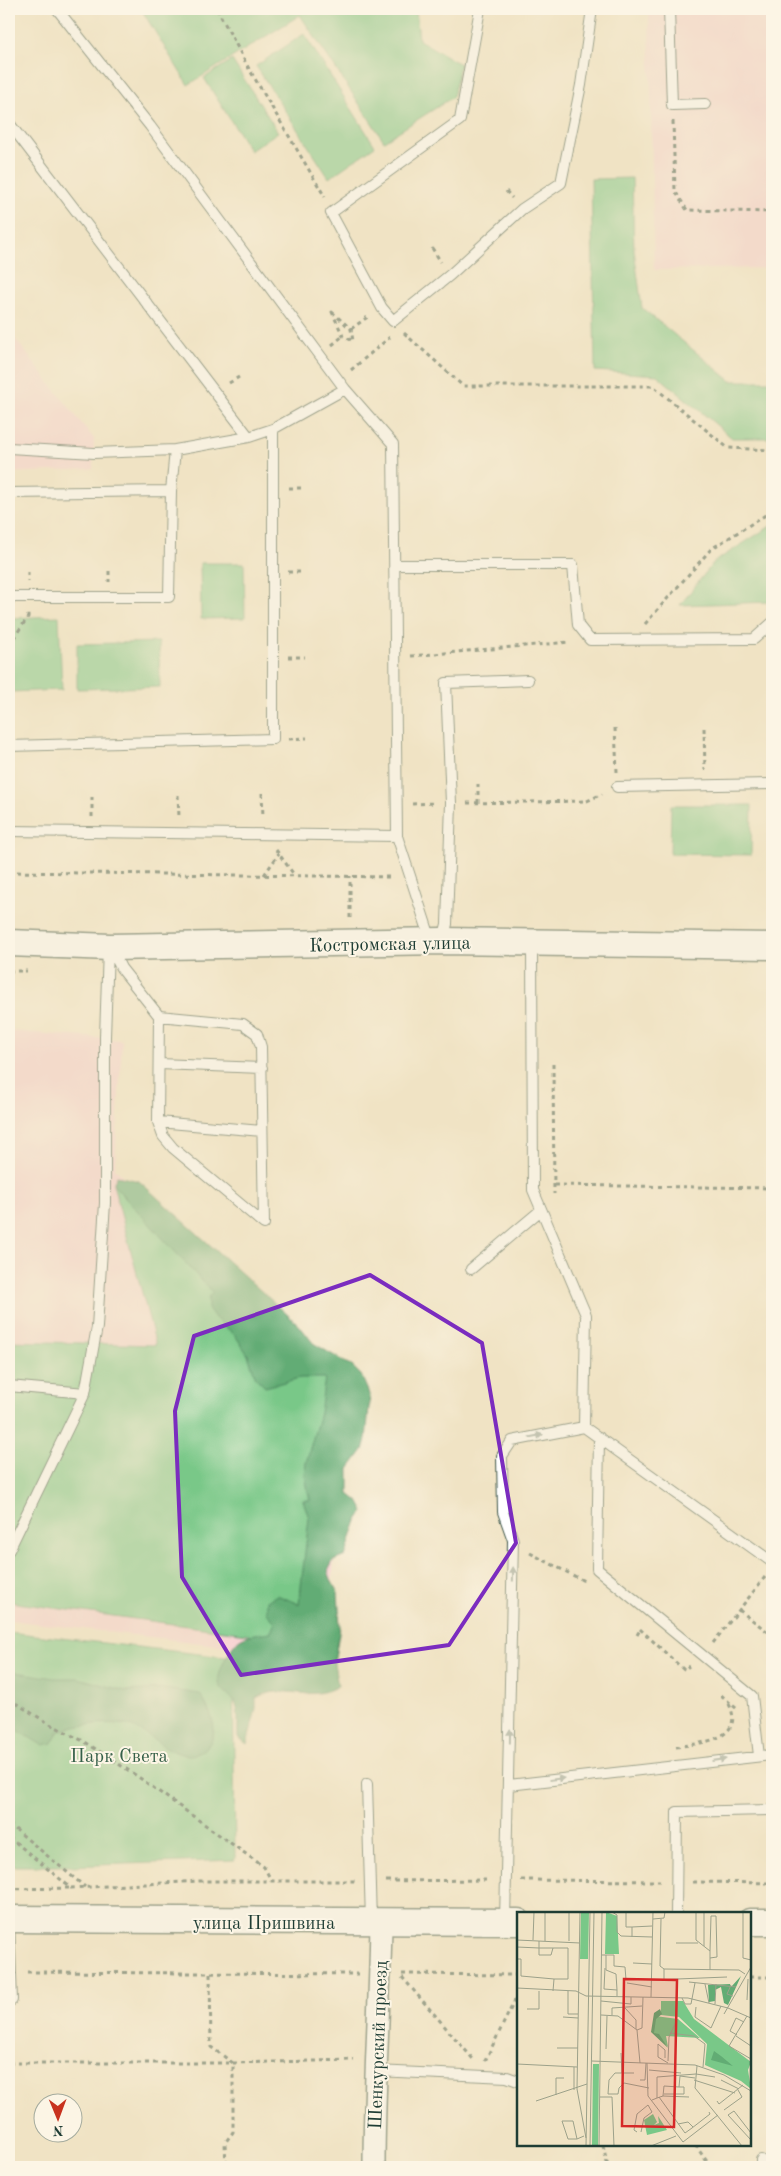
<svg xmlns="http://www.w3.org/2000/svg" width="781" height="2176" viewBox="0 0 781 2176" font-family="'Old Standard TT',serif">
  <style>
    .built { fill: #f7cfd1 }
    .green { fill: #79c888; stroke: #4c825e }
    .forest { fill: #62ac74; stroke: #407454 }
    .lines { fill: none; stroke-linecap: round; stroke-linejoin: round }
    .service-casing { stroke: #3e564a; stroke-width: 12 }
    .minor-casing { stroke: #3e564a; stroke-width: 24 }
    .tertiary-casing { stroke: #3e564a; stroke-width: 29 }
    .path { stroke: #3e564a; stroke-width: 3; stroke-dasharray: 4 4; stroke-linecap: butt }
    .service { stroke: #fff; stroke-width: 10 }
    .minor { stroke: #fff; stroke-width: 21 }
    .tertiary { stroke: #fff; stroke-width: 26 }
    .oneway { fill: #8f9e9a }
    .marked { fill: none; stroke: #7b2cbf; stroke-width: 4; stroke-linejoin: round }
    .labels { text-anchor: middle; stroke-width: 4; stroke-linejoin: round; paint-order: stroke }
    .street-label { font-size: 19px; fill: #1f3d34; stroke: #fcf5e5 }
    .park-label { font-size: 19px; fill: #366049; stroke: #fcf5e5 }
    .inset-road { fill: none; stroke: #9ca18a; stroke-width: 1 }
    .view { fill: #d62828; fill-opacity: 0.15; stroke: #d62828; stroke-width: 2.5 }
    .inset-edge { fill: none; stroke: #1f3d34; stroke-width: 2.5 }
  </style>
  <rect width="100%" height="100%" fill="#fcf5e5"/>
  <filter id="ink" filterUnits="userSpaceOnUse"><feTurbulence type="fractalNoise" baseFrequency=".02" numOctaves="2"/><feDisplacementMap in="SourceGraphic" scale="10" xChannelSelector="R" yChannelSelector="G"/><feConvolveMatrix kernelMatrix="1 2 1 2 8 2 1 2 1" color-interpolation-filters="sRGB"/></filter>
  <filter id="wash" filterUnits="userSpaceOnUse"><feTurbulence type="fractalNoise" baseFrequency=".0096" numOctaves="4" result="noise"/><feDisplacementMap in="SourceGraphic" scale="20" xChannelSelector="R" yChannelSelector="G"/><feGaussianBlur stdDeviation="1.12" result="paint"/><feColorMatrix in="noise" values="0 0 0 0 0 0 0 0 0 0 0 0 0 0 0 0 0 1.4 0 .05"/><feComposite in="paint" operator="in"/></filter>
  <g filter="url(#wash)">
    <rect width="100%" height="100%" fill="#f0e3c4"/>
    <path class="built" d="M649,9H772V268L654,270Z
      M9,331L94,439L93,469L9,473Z
      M9,1031L122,1040L115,1169L350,1376L325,1658L9,1620Z"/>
    <path class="green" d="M141,9H416L419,40L460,64L453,97L384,141L300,15L188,85Z
      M304,34L375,146L329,178L256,66Z
      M232,60L278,132L250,151L204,78Z
      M632,178L634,250L642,308L731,381H772V438H732L657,375L595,371L591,179Z
      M772,525V602L680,605L714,562Z
      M200,563H244L245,618L201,619Z
      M59,616L62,690L9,692V618Z
      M159,642L160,687L77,689V644Z
      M671,805H752L751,855L670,854Z
      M113,1184L340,1392L314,1643L9,1602V1341L156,1345Z
      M9,1632L233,1658L235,1860L69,1866H9Z"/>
    <path class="forest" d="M117,1176L139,1181L299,1325L313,1343L353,1367L361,1375L370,1396L366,1439L363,1450L349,1469V1494L358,1501L364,1512C352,1525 352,1540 345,1556L333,1561L328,1571L332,1582L338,1592L340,1627L334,1663L338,1686C307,1704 286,1682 256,1698V1709L247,1744L238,1737C237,1726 240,1711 234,1701C230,1695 222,1692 219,1683C216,1673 232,1644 240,1639C249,1633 261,1634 271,1632L275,1622L267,1613V1601L277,1595L299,1604L309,1518L303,1500H310L305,1476L306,1463L320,1413L325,1378H300L265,1387L256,1378L248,1355L235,1335L215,1318L208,1308V1297L213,1293L113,1184Z
      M9,1671L54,1678H78L126,1691L165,1689L200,1694C208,1708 221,1729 209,1744C184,1775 153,1731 126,1725C108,1721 74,1725 58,1732L53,1743L42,1745L9,1725Z"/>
  </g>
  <g filter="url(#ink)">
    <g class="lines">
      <g class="service-casing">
        <path id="service" d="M57,9L150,126L345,389L393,444L397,836L431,940
          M480,9L460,120L331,213L382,308L393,321L450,275L522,209L561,183L581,85L592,9
          M669,9L672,105L705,104
          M9,123L249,437
          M9,448L94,453L175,450
          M9,493L171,491
          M395,565H573L578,625L590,640L754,639L772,623
          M9,597H169L171,491L175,450L249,437L273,429
          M9,746L273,739V429L345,389
          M617,787L772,784
          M9,831L397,836
          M443,940L447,924L451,803L446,683L528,680
          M532,943L533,1190L586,1315L584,1427
          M111,948L121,968L159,1016L243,1024L257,1034L261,1047L264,1224L173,1148L163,1136L158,1122L159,1016
          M159,1064L262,1068
          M158,1122L262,1131
          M471,1269L541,1210
          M9,1386L85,1393
          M599,1437L597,1569L752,1696L759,1756
          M9,1550L85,1393L97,1327L105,1203V1037L108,948
          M367,1784L371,1921
          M509,1785L772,1755
          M676,1914L677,1812L772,1810
          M9,1920L12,2000
          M505,1922L513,1540L503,1512L502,1456L512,1441L584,1427L772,1562
          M376,2071L507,2077L518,2081
          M761,2160V2167"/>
      </g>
      <g class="minor-casing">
        <path id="minor" d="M374,2167C374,2086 380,2004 381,1922"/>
      </g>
      <g class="tertiary-casing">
        <path id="tertiary" d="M9,943L110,947L442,941L772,946
          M9,1919L518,1922
          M750,1922H772"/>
      </g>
      <path class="path" d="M217,9L248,67L325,197
        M673,121L675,191L687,210L772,212
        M506,191L512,198
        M432,248L441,262
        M332,312L351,329L353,341L343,336Z
        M351,329L369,316
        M404,333L463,386H653L728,448L772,450
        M332,345L343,336
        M351,370L390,337
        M229,383L239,377
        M289,488H302
        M109,571V582
        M28,572V581
        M288,572H303
        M645,624L711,549L772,511
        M9,645L28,617V613
        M411,656L570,642
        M288,657H305
        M615,728L617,772
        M704,728L705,770
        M289,739L307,738
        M262,793L263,817
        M178,795L179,817
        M92,797V817
        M467,803L587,801L602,794
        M478,803V784
        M412,804L436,803
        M9,807V816
        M10,847L11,872
        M276,850L295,876
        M9,872L393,877
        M264,875L279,854
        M350,918V876
        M9,971H27
        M553,1064L554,1194
        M554,1185L772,1188
        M530,1553L584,1581
        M739,1610L772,1635
        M640,1629L684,1670L689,1666
        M637,1635L641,1628
        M713,1643L765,1577
        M771,1665L772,1666
        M721,1695L737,1709
        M9,1699L48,1723L85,1742L137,1776L264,1867L271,1880
        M676,1747C700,1743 748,1740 728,1702
        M9,1824L85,1887
        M9,1837L71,1888L200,1881H355
        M521,1880L660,1881
        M386,1881L490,1880
        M693,1882L772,1883
        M9,1889L71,1888
        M27,1972L358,1974
        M210,1974L211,2047L233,2063V2132L225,2143L226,2167
        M402,1974L518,1975
        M402,1977L473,2059
        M750,1977H772
        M485,2061L518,1994
        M9,2063H233L354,2060
        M603,2145L608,2167
        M695,2145L711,2167"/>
      <use href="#service" class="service"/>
      <use href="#minor" class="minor"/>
      <use href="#tertiary" class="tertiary"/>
    </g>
    <defs><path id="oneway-solid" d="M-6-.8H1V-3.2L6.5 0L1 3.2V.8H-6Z" transform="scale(1.25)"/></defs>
    <g class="oneway">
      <use href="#oneway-solid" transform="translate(536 1436) rotate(-11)"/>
      <use href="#oneway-solid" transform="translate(513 1574) rotate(-89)"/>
      <use href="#oneway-solid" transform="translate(510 1736) rotate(-89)"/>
      <use href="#oneway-solid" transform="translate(719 1760) rotate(-7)"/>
      <use href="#oneway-solid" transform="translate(557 1779) rotate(-7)"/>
    </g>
  </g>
  <path d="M0 0H781V2176H0ZM370,1275L482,1343L516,1543L449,1645L241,1675L182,1577L175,1411L194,1336Z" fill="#f0e3c4" fill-opacity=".55" fill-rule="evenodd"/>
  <path class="marked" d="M370,1275L482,1343L516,1543L449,1645L241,1675L182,1577L175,1411L194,1336Z"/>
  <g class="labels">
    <g class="street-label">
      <text transform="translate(390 943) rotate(-1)" y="7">Костромская улица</text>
      <text x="264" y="1929">улица Пришвина</text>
      <text transform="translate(377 2045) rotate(-88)" y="7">Шенкурский проезд</text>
    </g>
    <g class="park-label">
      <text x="119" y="1762">Парк Света</text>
    </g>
  </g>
  <g transform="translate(517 1912)">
    <rect width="234" height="234" fill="#f0e3c4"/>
    <path d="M64,0H72L71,47H63ZM89,0L100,4L102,42H88ZM144,89H166L177,107L234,150L231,158L234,177L224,169L188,153L190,132L162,105L144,103ZM138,104L161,107L183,126L149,124L151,135L136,121ZM76,152H82L81,234H75ZM136,202L140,210L137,213L142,211L141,204L150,218L130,223L127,208Z" fill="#79c888"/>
    <path d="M224,64L211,93L207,91L204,75L198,78V89L192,90L191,73L213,72L214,75ZM143,97L145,102L139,107L137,121L142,122L151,136L134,120L137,101ZM197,139L204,144L216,154L194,148Z" fill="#62ac74"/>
    <path class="inset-road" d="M63,0L60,177L69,226M95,0L100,3V20L104,24L135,25M109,0V15H115V25M179,0V28L193,39M226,0V46L234,48M136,7L147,6L148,0M144,7L143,54L147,57V68M115,15L135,14M0,28L63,31M16,28L17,0M22,29V36H51V67H37L36,79M28,29V0M52,29V0M159,31H181M187,34V0M0,35L22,36V43H34L36,36M85,43H97V54L108,55L109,68M89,43V58L99,62L100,78M0,47H4V64L37,67M116,51L135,52M88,56L87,77L100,78V84M147,57L222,58L228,62M193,58V39L194,4H199L200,45L193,46M135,68L210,65M172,70L219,75M110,71L135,75M188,72L192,91M214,73L210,82L216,84M0,76L59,79L69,84L171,86L211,96L234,106M51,79V102H61M134,85L136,0M165,86L168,92H174L178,71M230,88L231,67M84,89L114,92V85M198,92L199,72M179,95L178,105L194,116L204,94M108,96L119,108V117M10,97H22V79M207,102L234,55M84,103L101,104L120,118M95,103V96L125,94M230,104L212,134L234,147M46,105L61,106M120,118L125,116L126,85M120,118L123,151M153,121L177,124L188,132L186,155M220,123L213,119L219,106L227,110M219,124L234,134M40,136H61M89,137L90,104M104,141L105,161M148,146V138L141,132V145L151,151M75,149L178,153L207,163L234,179M151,149L152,125L159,110M130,151L131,184L166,230L201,203M0,152L60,155M180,154L178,176L225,234M57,155V178M132,158L164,161M117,161H98L92,168L91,182H101L102,176L107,171L132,176M179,162L198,165M123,168H128L129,151M177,168L218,181M204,168L222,177M147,182H167V175H162M39,183V166H47M146,184L172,185M83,185H95L97,234M142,185L168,221L175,216M140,186L146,184L147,174L162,175L163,164L178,166M135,188L140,186V165L179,162M19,189L70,172M200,189L202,192L226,173M207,198L225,185L221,178M161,212L171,210L176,215M175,216L193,202L192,200M120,220L117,218L120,202L131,193L135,200L127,206L124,220M234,221L217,199L211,203L234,228M60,227H51L45,209H56L60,227L67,224M69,234L73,0M73,234L77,0M82,234L85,0M134,234L159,224"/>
    <path class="view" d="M107,67L160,68L157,215L105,214Z"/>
    <rect width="234" height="234" class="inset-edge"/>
  </g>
  <rect width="781" height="2176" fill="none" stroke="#fcf5e5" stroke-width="30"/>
  <g transform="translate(58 2118) rotate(179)"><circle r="24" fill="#fcf5e5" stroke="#a4ab9e"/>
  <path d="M0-4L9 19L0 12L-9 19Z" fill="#c8321e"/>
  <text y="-8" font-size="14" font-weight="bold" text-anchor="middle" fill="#1f3d34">N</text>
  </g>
</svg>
